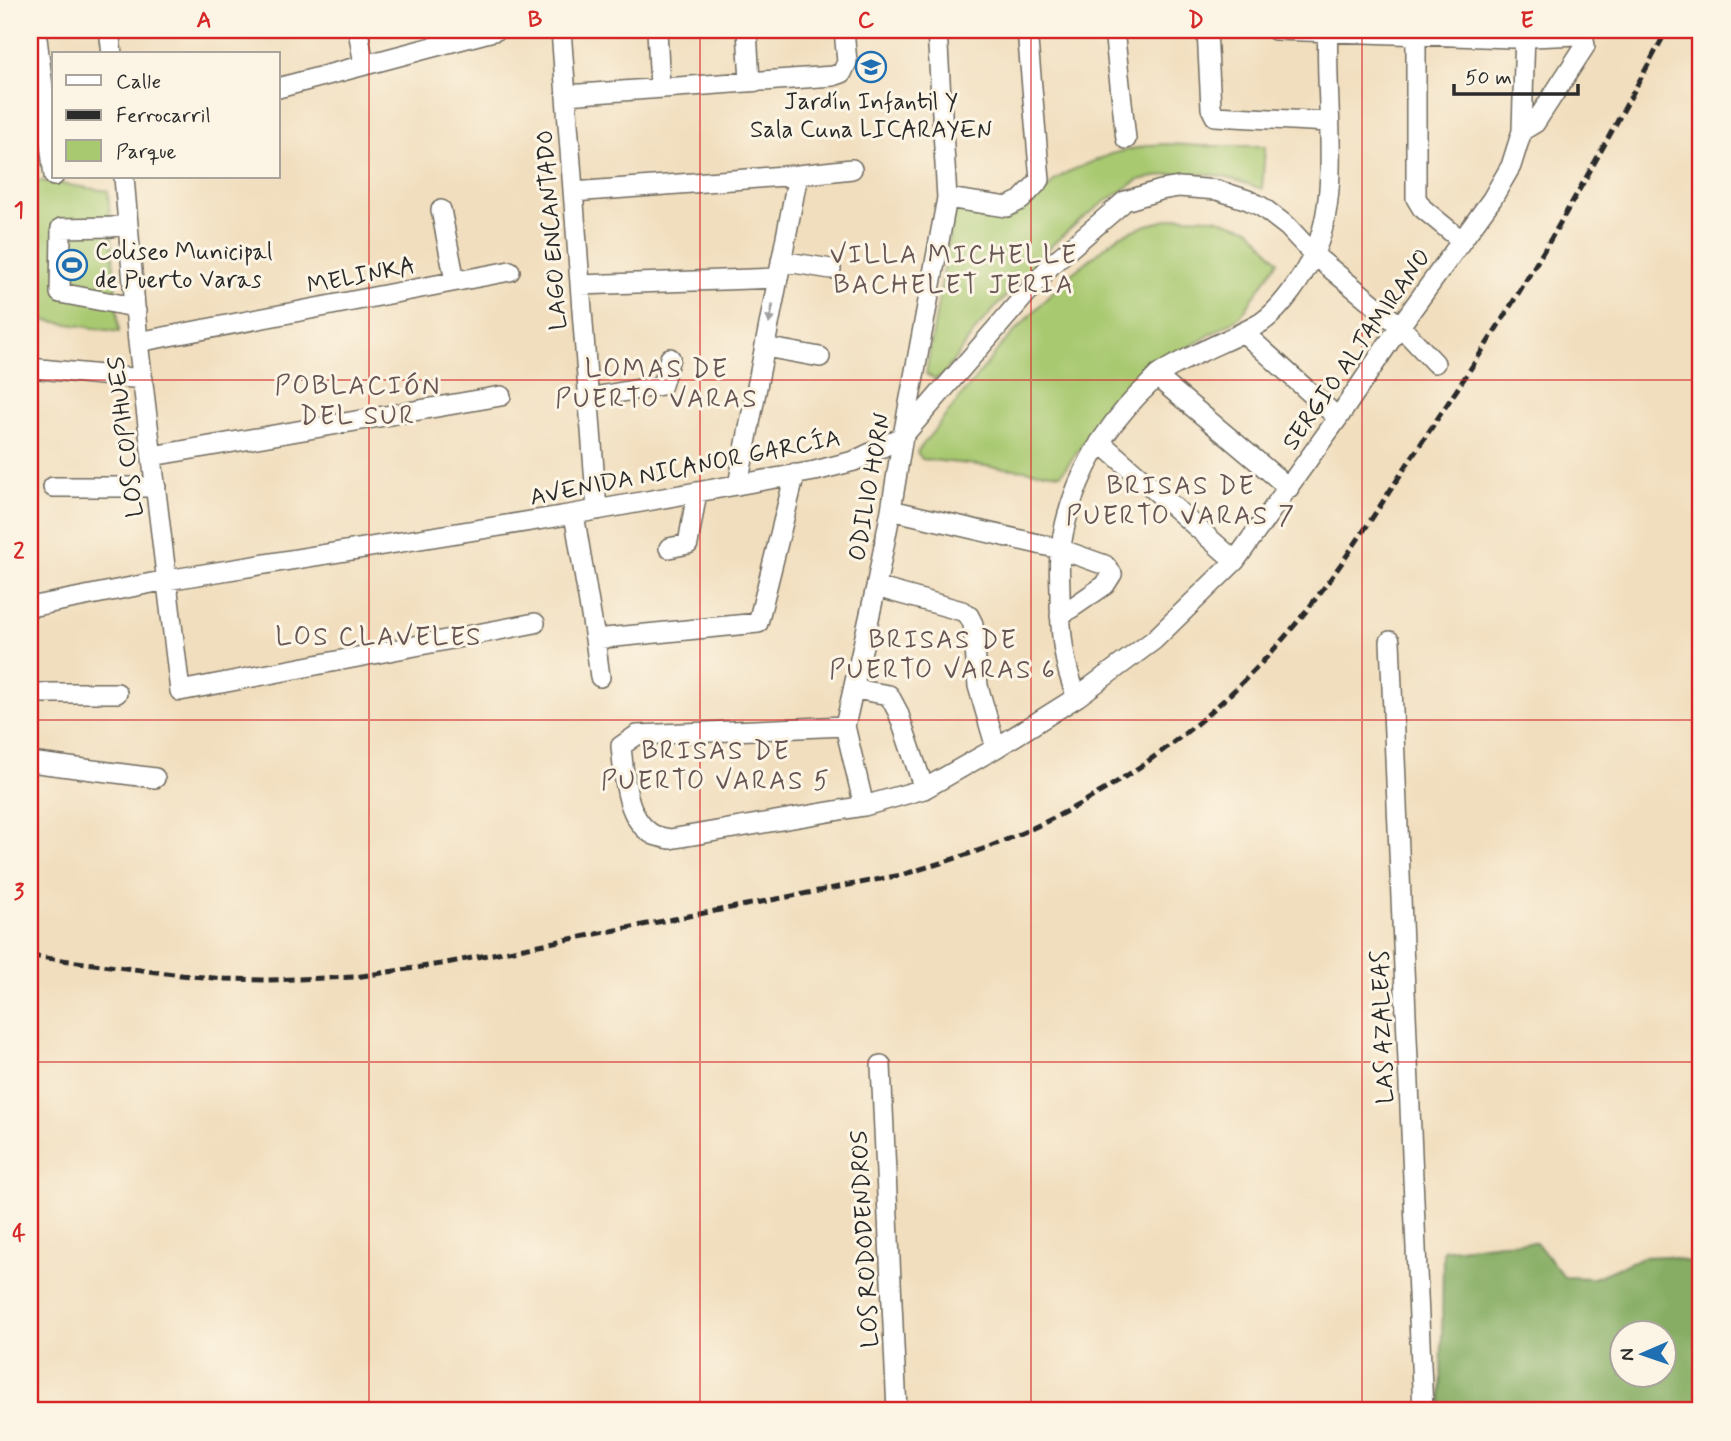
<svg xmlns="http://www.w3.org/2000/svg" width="1731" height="1441" viewBox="0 0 1731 1441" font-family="Mynerve,sans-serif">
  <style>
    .green { fill: #a9c971; stroke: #6a7a4e; stroke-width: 2 }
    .forest { fill: #86ad63; stroke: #586c47; stroke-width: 2; fill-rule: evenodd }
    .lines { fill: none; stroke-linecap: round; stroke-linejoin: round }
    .minor-casing { stroke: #706a5e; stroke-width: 22 }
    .minor { stroke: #fff; stroke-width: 19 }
    .rail { stroke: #2b2b2b; stroke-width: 5; stroke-dasharray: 10 5; stroke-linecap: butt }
    .oneway { fill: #a0a0a0 }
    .grid { fill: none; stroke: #d62828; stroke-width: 2; stroke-opacity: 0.55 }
    .labels { text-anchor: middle; stroke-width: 6; stroke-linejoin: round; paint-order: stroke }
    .poi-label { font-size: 24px; fill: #2b2b2b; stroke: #fcf5e5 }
    .street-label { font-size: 24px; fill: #2b2b2b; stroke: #fcf5e5 }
    .neighbourhood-label { font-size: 26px; letter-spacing: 2px; fill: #685655; stroke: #fcf5e5 }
    .neatline { fill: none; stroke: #d62828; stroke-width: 2.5 }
    .grid-label { font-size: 23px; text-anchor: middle; font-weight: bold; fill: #d62828 }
  </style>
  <rect width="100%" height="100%" fill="#fcf5e5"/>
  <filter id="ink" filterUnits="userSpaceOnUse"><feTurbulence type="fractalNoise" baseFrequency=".0143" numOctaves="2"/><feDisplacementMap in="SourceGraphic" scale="14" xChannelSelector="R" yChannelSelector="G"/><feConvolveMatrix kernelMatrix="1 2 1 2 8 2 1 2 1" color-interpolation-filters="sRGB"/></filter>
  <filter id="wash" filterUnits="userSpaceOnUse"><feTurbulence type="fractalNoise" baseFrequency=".00686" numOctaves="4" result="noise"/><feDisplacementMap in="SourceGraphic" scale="28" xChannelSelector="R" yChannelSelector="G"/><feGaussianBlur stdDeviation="1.57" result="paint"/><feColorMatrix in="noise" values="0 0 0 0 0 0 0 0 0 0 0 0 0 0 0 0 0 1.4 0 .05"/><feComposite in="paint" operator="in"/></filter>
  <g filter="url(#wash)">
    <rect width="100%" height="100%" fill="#f1debe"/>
    <path class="green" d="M1168,144L1203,146H1265L1262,189L1225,177L1206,174H1172L1139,180L1103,203L1078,222L1054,243L978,327L943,375L935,379L926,374L954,208L1024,209L1038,199L1055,180L1068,172L1111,154L1150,145Z
      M30,179L108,191L119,332L30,318Z
      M1179,217L1215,218L1251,229L1278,261L1240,317L1152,369L1094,429L1061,474L922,459L917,452L1001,346L1066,278L1119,236L1147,225Z"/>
    <path class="forest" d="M1536,1242L1564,1277L1594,1278L1643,1257L1667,1256L1695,1264L1701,1281V1411H1441L1443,1250L1501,1243ZM1622,1332H1664V1374H1622Z"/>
  </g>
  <g filter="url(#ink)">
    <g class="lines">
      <g class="minor-casing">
        <path id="minor" d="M36,30L54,176
          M109,30L112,54
          M358,30L364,65
          M561,30L597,510
          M657,30L660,88
          M747,30L750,82
          M937,30L947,198L903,436L891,510L876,587L845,726L637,735L621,746C624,774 625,820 654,835C659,837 665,838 670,839L864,806L924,789L996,748L1077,697L1154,640L1235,561L1338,418L1400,326L1492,199L1511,166L1522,131L1525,30
          M1114,30L1126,139
          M1207,30L1211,108L1215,116L1329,122
          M1275,30L1512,38L1578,35L1584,39L1585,46L1535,123L1522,131
          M1416,35V198L1422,208L1461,240
          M278,88L497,30
          M566,95L833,76L842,73L847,62L844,30
          M124,177L138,342L180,691L535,623
          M573,192L798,175L852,169
          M947,198L1007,207L1021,200L1040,180L1027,30
          M441,210L455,281
          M128,224L112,227L61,228L60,293L129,306L136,311
          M781,261L831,269
          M580,285L778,278
          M1243,332L1338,418
          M138,342L510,271
          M765,347L820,357
          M30,368L143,379
          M1157,377L1289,488
          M588,398L662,385L670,358
          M1100,442L1235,561
          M152,456L501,396
          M738,485L798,175
          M53,487H156
          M891,510L1060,549L1105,565L1112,574L1105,585L1060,616
          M574,514L595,639L758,623L795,474
          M669,548L688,544L697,492
          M876,587L962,611L969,616L973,624L978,686L996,748
          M30,607L167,580L574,514L815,471L854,461L887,445L903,436L1052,264L1125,201L1161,190L1179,187L1217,190L1248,200L1262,207L1288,227L1314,255L1400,326L1435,363
          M595,639L600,677
          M1390,641L1423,1411
          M854,689L889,695L898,712L924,789
          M30,693H117
          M1077,697C1063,664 1060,630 1060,594C1060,579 1058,562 1061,546C1070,488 1098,436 1139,394C1146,388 1152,381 1158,375C1172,365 1189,358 1205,350C1224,341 1244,333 1262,322C1282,308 1303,277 1313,255C1343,195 1324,97 1328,30
          M845,726L864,806
          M30,762L155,778
          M881,1065L897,1411"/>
      </g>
      <use href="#minor" class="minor"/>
      <path class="rail" d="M30,956L181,975L225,979L268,980L355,977L441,964L901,875C931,866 962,857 991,846C1108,800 1214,723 1294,626C1343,567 1383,500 1426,436C1462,382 1498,328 1531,272C1579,193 1623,111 1667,30"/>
    </g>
    <defs><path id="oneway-solid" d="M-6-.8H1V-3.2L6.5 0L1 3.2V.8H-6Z" transform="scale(1.75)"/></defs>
    <use class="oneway" href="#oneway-solid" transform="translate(771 314) rotate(101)"/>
  </g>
  <path class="grid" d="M369,30V1411M700,30V1411M1031,30V1411M1362,30V1411M30,380H1701M30,720H1701M30,1062H1701"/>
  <defs>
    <g id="school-ring" transform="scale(1.575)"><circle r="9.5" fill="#fcf5e5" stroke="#1f6fb2" stroke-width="1.5"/><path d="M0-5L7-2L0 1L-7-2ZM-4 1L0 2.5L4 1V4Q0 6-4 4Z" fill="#1f6fb2"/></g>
    <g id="stadium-ring" transform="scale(1.575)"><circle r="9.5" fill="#fcf5e5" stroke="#1f6fb2" stroke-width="1.5"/><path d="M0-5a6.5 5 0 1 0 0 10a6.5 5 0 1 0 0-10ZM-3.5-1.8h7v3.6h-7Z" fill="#1f6fb2"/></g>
  </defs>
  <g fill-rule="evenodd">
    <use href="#school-ring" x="871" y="67"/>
    <use href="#stadium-ring" x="72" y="265"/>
  </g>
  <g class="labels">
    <g class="poi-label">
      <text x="871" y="109">Jardín Infantil Y<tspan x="871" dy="28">Sala Cuna LICARAYEN</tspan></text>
      <text x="95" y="259" text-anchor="start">Coliseo Municipal<tspan x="95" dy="28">de Puerto Varas</tspan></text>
    </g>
    <g class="street-label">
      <text transform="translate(551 230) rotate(-94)" y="8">LAGO ENCANTADO</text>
      <text transform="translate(361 275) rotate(-11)" y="8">MELINKA</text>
      <text transform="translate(1356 349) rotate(-55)" y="8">SERGIO ALTAMIRANO</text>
      <text transform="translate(125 437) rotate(-97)" y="8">LOS COPIHUES</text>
      <text transform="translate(685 467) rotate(-11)" y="8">AVENIDA NICANOR GARCÍA</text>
      <text transform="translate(869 487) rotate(-80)" y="8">ODILIO HORN</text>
      <text transform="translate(1382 1027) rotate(-92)" y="8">LAS AZALEAS</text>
      <text transform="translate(864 1239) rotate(-93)" y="8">LOS RODODENDROS</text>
    </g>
    <g class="neighbourhood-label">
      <text x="954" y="263">VILLA MICHELLE<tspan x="954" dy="30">BACHELET JERIA</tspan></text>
      <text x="657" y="377">LOMAS DE<tspan x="657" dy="30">PUERTO VARAS</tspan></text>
      <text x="358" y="394">POBLACIÓN<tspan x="358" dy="30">DEL SUR</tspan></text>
      <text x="1181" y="494">BRISAS DE<tspan x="1181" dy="30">PUERTO VARAS 7</tspan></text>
      <text x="379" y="645">LOS CLAVELES</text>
      <text x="943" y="648">BRISAS DE<tspan x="943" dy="30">PUERTO VARAS 6</tspan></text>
      <text x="716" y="759">BRISAS DE<tspan x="716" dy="30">PUERTO VARAS 5</tspan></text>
    </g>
  </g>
  <rect width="1731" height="1441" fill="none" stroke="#fcf5e5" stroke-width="77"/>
  <rect x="52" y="52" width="228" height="126" fill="#fcf5e5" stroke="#a8a49b" stroke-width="2"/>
  <rect x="66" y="75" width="35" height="10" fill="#ffffff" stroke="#a8a49b" stroke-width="2"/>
  <text x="116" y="88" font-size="21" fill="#2b2b2b">Calle</text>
  <rect x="66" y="110" width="35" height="10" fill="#2b2b2b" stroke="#a8a49b" stroke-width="2"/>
  <text x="116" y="122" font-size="21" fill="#2b2b2b">Ferrocarril</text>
  <rect x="66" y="140" width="35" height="21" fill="#a9c971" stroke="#a8a49b" stroke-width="2"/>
  <text x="116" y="158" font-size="21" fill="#2b2b2b">Parque</text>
  <g transform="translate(1643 1354) rotate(268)"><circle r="33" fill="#fcf5e5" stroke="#a8a49b" stroke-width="2"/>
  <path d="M0-5L12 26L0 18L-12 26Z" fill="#1f6fb2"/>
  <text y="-10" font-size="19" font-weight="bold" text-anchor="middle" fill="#2b2b2b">N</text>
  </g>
  <path d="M1454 84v10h124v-10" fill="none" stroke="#2b2b2b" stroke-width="3.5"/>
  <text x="1465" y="84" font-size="21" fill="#2b2b2b" stroke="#fcf5e5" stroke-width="5" paint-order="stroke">50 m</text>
  <rect x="38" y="38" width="1654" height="1364" class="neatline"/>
  <g class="grid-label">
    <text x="204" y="27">A</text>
    <text x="535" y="27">B</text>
    <text x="866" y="27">C</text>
    <text x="1196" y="27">D</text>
    <text x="1527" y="27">E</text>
    <text x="19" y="217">1</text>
    <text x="19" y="558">2</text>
    <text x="19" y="899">3</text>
    <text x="19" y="1240">4</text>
  </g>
</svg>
